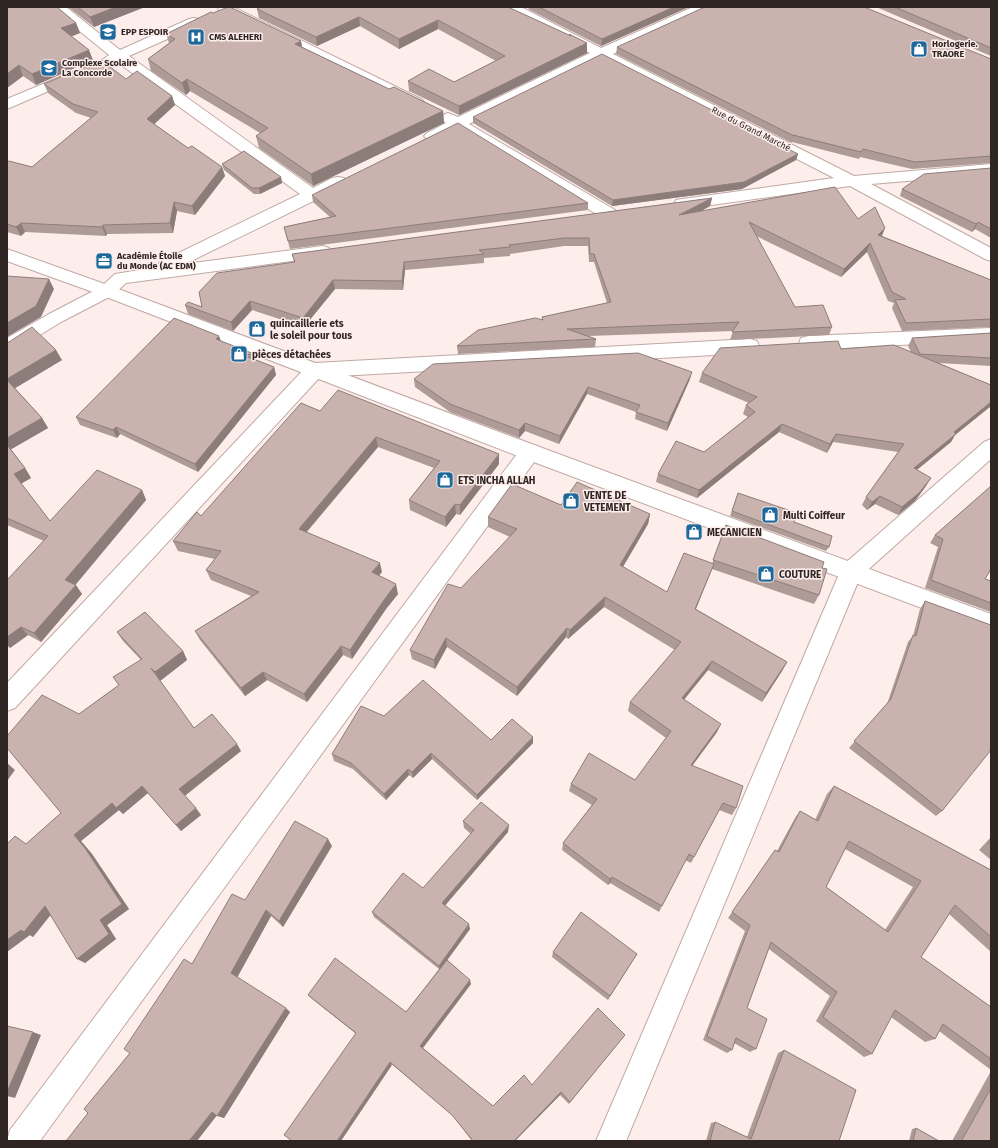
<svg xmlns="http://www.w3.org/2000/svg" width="998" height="1148" viewBox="0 0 998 1148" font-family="'Fira Sans',sans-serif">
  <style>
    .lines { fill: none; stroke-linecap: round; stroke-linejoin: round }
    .minor-casing { stroke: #c0a9a4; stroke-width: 2 }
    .major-casing { stroke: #c0a9a4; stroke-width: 2 }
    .minor { fill: #fff; fill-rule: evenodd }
    .major { fill: #fff; fill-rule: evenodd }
    .wall { fill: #ae9a96; fill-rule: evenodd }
    .shaded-wall { fill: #8d7d7a }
    .building { fill: #cab3ae; stroke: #8d7d7a; fill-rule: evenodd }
    .labels { text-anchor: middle; stroke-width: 3; stroke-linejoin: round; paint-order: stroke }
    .far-poi-label { font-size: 9px; font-weight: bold; fill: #2f2624; stroke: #fdeeeb; text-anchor: start }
    .far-street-label { font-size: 9px; fill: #2f2624; stroke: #fdeeeb }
    .poi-label { font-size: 10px; font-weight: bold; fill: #2f2624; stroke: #fdeeeb; text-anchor: start }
  </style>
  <rect width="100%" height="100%" fill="#fdeeeb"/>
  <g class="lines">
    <g class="minor-casing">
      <path id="minor" d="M50,7H66L120,50L189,19L194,18L199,19L201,22L199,25L129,56L313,188L332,178L338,177L344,178L346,182L344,186L185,264L323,246L329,248L332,252L329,256L126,283L113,295L61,322L14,351L7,353V338L49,314L101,287L115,274L158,267L157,266L160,262L300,194L117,62L109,64L104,63L102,60L109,55Z
        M218,7H233L421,99L424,102L421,105L416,107L411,105L219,11Z
        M503,7H521L601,48L693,7H711L709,10L613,54L854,176L991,164V174L871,184L991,248V261L985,259L850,186L682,209L676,208L674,204L676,200L682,199L834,178L601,59L469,124L615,210L617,214L615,218L609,219L603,218L457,130C447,135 437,142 427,139L424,136L427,133L446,123L440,118L443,115L448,113L458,117L590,53L505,10Z
        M74,71L79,72L81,75L79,78L7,109V99Z
        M991,328V340L808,350L801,348L799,343L801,338L808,336Z
        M750,339L757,341L759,346L757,351L750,353L320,377L15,708L7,711V683L308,365L315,363Z
        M991,439V459L860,577L626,1141H596L843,565L984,442Z
        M530,444L537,446L540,452L537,458L40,1141H7L10,1130L523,446Z"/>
    </g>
    <g class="major-casing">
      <path id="major" d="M7,249L113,287L537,446L991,614V634L523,458L101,295L7,261Z"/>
    </g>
    <use href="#minor" class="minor"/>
    <use href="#major" class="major"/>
  </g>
  <path class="wall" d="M7,7L76,23L80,33L71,36L93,60L36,85L23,76L7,88Z
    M68,7H145L94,27Z
    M508,7L569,35V34L587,43V53L459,115L409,91L408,81L454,82L496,61L438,29L399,49L360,26L317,46L259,18L257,9Z
    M527,7H689L601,46L530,10Z
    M876,7H991V56Z
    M213,13L301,41L302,47L389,89L443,111L444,123L313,186L259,148L256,136L260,133L190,91L186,95L151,71L148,59L169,43L166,34Z
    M617,47L991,59V163L912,169L860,157L859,159L792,142V143L616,54Z
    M126,79L172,96L175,105L154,124L188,148L222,167L225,176L195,215L177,211L173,233L107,234L106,236L25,232L21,236L7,232V162L32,167L91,118L76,113L48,93L44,84Z
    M473,117L798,154L796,160L742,189L612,206L473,123Z
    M222,164L281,177L282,183L260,194H254L224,170Z
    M991,168V238L975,229L972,232L900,196L902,189Z
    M312,195L588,203V210L290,249L284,227L330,217L313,202Z
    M712,198L710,206L701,211L858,219L882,236L991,280V327L902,331L892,308L894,303L888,301L867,252L841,277L756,236L795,307L832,327L829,335L730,340L733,331L589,336L596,339L595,347L458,354L457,346L542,320V317L607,303L594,262H589L588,246H564L510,254V256L484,258V263L405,270L403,290L335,289L304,327L252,310L233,331L188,314L185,305L202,307L294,262L292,254Z
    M991,333V366L939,363L991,385V406L955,435L951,442L917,470L926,486L915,501L898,515L875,504L867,510L862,505L866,497L898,452L833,442L827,453L779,432L697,498L656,482L658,474L704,452L748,417L743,414L746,405L749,403L699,382L702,373L841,349L911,352L908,346L912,338Z
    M7,342L62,360L15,388L42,418L48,428L11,449L25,468L31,478L21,484L50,521L142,490L146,500L75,585L82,594L41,642L28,635L10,648L44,541L7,525Z
    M221,342L254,354L256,360L274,367L276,375L198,472L120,434L117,438L80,425L76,417Z
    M414,379H690L667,431L635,419L636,412L587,394L559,444L525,431L519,438L450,412L415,387Z
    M320,411L499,464L460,515L456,514L446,527L410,510L409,500L434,468L378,447L307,532L382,572L379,575L398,594L386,609L352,659L343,655L307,702L267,680L245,696L200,640L195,631L251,596L211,580L206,570L215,559L178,551L173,541L201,516Z
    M991,485V569L985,579L991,581V612L925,588L938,547L930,543L935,535L989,488Z
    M738,493L794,522L829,547L826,551L730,516Z
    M561,505L650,514L648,524L623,567L667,592L712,564L726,525L822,568L819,595L814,604L712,569L696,609L787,662L782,671L762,702L708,670L684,699L717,732L692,766L736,808L732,815L719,810L691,863L685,860L659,912L610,883L608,885L562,850L563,843L592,805L569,791L571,784L635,780L666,738L628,711L630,702L675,650L604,607L568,639L566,637L517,696L447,647L435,669L412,659L410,650L510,537L488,527V517Z
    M925,601L942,811L936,816L849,748L887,704L908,642L913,636L920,609Z
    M117,632L183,651L187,660L160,681L159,679L194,728L241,751L185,796L201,815L181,831L148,793L123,814L119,810L81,841L92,854L129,909L107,925L116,939L85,963L50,915L33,937L30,935L26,844L61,813L79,714L119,685L141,660L123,641Z
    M384,716L491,740L533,737V743L477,800L432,759L413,778L409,775L386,800L353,769L334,761L332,754Z
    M834,786L991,870V952L949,914L921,957L991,1007V1070L939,1031L935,1039L925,1042L891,1017L872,1054L864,1057L816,1021L830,996L769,949L747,1008L756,1049L750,1052L734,1043L732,1050L727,1053L703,1040L745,931L728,918L770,857L775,850L777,851L795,818L800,811L815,820L827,794ZM845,849L913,887L885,930L826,887Z
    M463,821L508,832L445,905L470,929L447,960L471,984L423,1048L493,1106L532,1085L625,1035L569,1104L560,1095L515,1141H472L453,1116L355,1033L312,999L308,995L406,1012L439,969L374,917L372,912L423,888L471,834L464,828Z
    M991,837V860L979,850Z
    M332,846L283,927L271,916L237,977L290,1012L224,1118L217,1115L88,1113L130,1053L245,900Z
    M553,952L637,954L608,1000L552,957Z
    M784,1050L839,1141H706L711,1123L715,1122L747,1137L778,1053Z
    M991,1071V1141H952Z
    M916,1128L939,1141H909L912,1129Z"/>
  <path class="shaded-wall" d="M116,7H145L94,27L90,17Z
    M674,7H689L601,46L602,39Z
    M359,17L360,26L317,46L316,37Z
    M438,20V29L399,49V39Z
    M76,23L80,33L65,39L61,28Z
    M301,41L303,53L295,44Z
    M587,43V53L459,115V106Z
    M89,50L93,60L36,85L32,74Z
    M19,65L23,76L7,88V74Z
    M187,79L190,91L186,95L182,83Z
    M172,96L175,105L150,128L147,119Z
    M443,111L444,123L313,186L311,174Z
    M798,154L796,160L742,189L612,206L613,200Z
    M222,167L225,176L195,215L192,206Z
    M281,177L282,183L260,194L259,188Z
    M712,198L710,206L678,224L679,215Z
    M174,202L177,211L173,233L170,223Z
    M978,222L975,229L972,232L976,224Z
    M21,223L25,232L21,236L16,227Z
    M103,225L107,234L106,236L102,227Z
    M885,228L882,236L878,235Z
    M870,243L867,252L841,277L844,269Z
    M404,262L405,270L403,290L402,281Z
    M49,279L54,289L41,317L7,337V323Z
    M333,280L335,289L304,327L303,318Z
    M250,301L252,310L233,331L231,322Z
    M219,336L222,343L216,339Z
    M56,350L62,360L12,390L7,380V379Z
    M274,367L276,375L198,472L195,464Z
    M692,372L690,379L667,431L668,423Z
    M588,387L587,394L559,444L560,436Z
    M991,402V406L955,435L951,442L909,476L914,468L954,432Z
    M42,418L48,428L10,450L7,446V438Z
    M525,423V431L519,438V430Z
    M782,424L779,432L697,498L699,490Z
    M116,427L120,434L117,438L113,430Z
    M836,434L833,442L827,453L830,444Z
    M376,437L378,447L301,538L299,529Z
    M499,454V464L460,515V505Z
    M25,468L31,478L20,484L14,474Z
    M931,478L926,486L915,501L898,515L902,507Z
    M142,490L146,500L72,589L65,580Z
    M880,496L875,504L867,510L872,502Z
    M455,504L456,514L446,527L445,517Z
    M650,514L648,524L618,575L620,565Z
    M380,563L382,572L374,581L372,572Z
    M714,564L710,574L692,618L695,609Z
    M396,584L398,594L386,609L352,659L350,650L384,600Z
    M76,585L82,594L41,642L34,633Z
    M605,597L604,607L568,639L570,630Z
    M21,627L28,635L10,648L7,645V637Z
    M567,628L566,637L517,696V687Z
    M446,638L447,647L435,669L434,660Z
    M341,646L343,655L307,702L304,694Z
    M183,651L187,660L160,681L155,672Z
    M712,661L708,670L679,706L682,698Z
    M787,662L782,671L762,702L766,693Z
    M263,672L267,680L245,696L241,688Z
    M721,724L717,732L687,773L691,765Z
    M533,737V743L477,800V795Z
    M237,744L241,751L184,796L179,789Z
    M431,753L432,759L413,778L412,772Z
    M7,763L15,770L7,781Z
    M408,769L409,775L386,800L384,794Z
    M142,786L148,793L123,814L119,810L81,841L92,854L129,909L107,925L116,939L85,963L77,959L100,920L74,835L112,803Z
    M196,808L201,815L181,831L176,825Z
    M509,825L508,832L443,908L442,903Z
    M328,839L332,846L283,927L279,921Z
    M612,877L610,883L608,885L610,879Z
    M45,906L53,912L33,937L30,935L7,952V940Z
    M266,910L271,916L237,978L231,973Z
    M469,924L470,929L440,970L439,966Z
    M470,980L471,984L422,1049L420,1046Z
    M286,1008L290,1012L224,1118L217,1116Z
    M33,1032L41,1035L15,1098L7,1096V1092Z
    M390,1062L392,1065L341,1141H337Z
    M561,1092L560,1095L515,1141H514Z
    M212,1112L218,1114L197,1141H189Z"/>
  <path class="building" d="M7,7H57L76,23L61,28L89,50L32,74L19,65L7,74Z
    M78,7H116L90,17Z
    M228,7H230L301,41L295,44L389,89L394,87L443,111L311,174L256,136L268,128L187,79L182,83L148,59L175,39L166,34L211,12L213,13Z
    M260,7H508L571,36L569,34L587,43L459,106L408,81L429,69L454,82L505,56L438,20L399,39L359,17L316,37L257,9Z
    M539,7H674L602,39Z
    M705,7H864L991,59V156L915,162L863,149L861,152L793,135L794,136L617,47Z
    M895,7H991V48Z
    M602,54L798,154L744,182L613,200L473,117Z
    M101,60L126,79L137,71L172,96L147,119L188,148L192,146L222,167L192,206L174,202L170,223L103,225L102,227L21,223L16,227L7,224V162L9,161L32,167L98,112L73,104L44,84Z
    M458,123L588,203L288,241L284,227L336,216L312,195Z
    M244,151L281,177L259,188H252L222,164Z
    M991,168V229L978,222L976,224L902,189L924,174Z
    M835,187L858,219L875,207L885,228L878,235L991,280V319L906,323L895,300L906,299L892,292L870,243L844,269L749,222L795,307L823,305L832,327L732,332L739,322L567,329L596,339L457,346L478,330L535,318L543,320L542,317L611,302L594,254H590L589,238H564L509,245L510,247L479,250L484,254L404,262L402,281L333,280L303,318L250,301L231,322L185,305L188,302L202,307L199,292L217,273L295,262L292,254L712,198L679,215Z
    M7,276L49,279L36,306L7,323Z
    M174,318L219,336L216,339L254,354L243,355L274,367L195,464L116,427L113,430L76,417Z
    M32,327L56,350L7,379V342H9Z
    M991,333V358L920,354L912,338Z
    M838,341L841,349L894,345L991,385V402L954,432L956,434L914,468L931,478L919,493L902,507L880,496L872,502L866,497L904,444L836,434L830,444L782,424L699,490L658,474L676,441L704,452L755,412L746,405L757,397L702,373L720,348Z
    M638,353L692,372L668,423L636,412L640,405L588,387L560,436L525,423L519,430L450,404L414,379L433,364Z
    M7,380L42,418L7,438Z
    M338,390L499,454L460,505L455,504L445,517L409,500L440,461L376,437L299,529L380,563L372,572L396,584L384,600L350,650L341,646L304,694L263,672L241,688L195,631L259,592L206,570L221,551L173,541L197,512L201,516L301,403L320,411Z
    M7,445L25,468L14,474L50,521L97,470L142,490L65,580L76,585L34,633L21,627L7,637V580L48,536L7,518Z
    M577,482L650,514L620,565L667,592L684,553L714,564L695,609L787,662L766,693L712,661L682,698L721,724L691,765L743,786L736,808L723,803L694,857L689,854L662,906L612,877L610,879L563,843L597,799L571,784L589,753L635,780L671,731L630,702L681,642L605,597L570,630L567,628L517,687L446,638L434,660L410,650L448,584L461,588L517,529L488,517L512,484L561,505Z
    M991,486V569L985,579L991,581V603L931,580L943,539L935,535Z
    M738,493L797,513L794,522L832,536L829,547L732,511Z
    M726,525L824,562L822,568L827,569L819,595L713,560Z
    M925,601L991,625V750L942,811L854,741L891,699L913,635L916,636Z
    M145,612L183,651L155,672L151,668L194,728L212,714L237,744L179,789L196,808L176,825L142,786L116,808L112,803L74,835L85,848L122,904L100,920L109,934L77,959L45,906L24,932L21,930L7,940V844L15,836L26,844L61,813L7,748V736L42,695L79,714L119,685L113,677L142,659L117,632Z
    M423,680L491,740L512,719L533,737L477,795L431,753L412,772L408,769L384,794L351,763L332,754L361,706L384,716Z
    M834,786L991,870V937L955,905L921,957L991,1007V1059L943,1024L935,1039L895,1010L872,1054L823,1017L837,992L771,942L747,1008L767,1019L756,1049L736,1038L732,1050L707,1036L750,925L732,912L775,850L779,852L800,811L818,821ZM849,841L921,881L888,932L826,887Z
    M481,802L509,825L442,903L469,924L439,966L372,912L403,873L423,888L474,830L463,821Z
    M295,821L328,839L279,921L266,910L231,973L286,1008L217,1116L212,1112L189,1141H66L88,1113L84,1109L130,1053L124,1049L184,959L192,964L232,894L245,900Z
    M991,840V845L988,843Z
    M581,912L637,954L610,996L553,952Z
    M335,958L406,1012L447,960L470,980L420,1046L493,1106L524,1075L532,1085L598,1008L625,1035L570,1102L561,1092L514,1141H473L452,1115L390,1062L337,1141H292L284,1135L356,1033L308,995Z
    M7,1026L33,1032L7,1092Z
    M784,1050L856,1090L839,1141H710L715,1122L751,1139Z
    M991,1088V1141H964L962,1140Z
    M916,1128L939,1141H913Z"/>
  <defs>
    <g id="school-square" transform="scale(0.9)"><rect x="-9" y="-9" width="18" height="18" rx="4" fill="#1e699c" stroke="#fdeeeb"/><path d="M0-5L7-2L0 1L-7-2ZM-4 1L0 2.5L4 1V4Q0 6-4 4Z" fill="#fff"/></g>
    <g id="hospital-square" transform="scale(0.9)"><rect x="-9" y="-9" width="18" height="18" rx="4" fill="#1e699c" stroke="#fdeeeb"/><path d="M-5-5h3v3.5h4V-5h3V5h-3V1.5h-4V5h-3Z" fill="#fff"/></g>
    <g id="shop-square" transform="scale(0.9)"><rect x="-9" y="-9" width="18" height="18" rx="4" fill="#1e699c" stroke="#fdeeeb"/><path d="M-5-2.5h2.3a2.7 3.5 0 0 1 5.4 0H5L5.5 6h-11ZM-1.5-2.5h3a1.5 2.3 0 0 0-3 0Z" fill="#fff"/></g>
    <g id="office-square" transform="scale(0.9)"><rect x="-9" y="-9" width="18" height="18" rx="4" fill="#1e699c" stroke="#fdeeeb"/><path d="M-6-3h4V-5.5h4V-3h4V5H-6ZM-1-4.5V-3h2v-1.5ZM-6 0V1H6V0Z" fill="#fff"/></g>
  </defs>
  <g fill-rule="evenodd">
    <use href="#school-square" x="108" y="32"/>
    <use href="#hospital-square" x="196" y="37"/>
    <use href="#shop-square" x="919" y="49"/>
    <use href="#school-square" x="49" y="68"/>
    <use href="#office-square" x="104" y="261"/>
    <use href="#shop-square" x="257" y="329"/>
    <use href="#shop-square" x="239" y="354"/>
    <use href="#shop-square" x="445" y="480"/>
    <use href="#shop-square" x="571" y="501"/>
    <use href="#shop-square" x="770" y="515"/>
    <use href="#shop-square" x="694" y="532"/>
    <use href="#shop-square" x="766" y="574"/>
  </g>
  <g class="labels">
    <g class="far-poi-label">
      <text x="121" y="35">EPP ESPOIR</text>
      <text x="209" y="40">CMS ALEHERI</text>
      <text x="932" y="47">Horlogerie.<tspan x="932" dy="10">TRAORE</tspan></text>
      <text x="62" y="66">Complexe Scolaire<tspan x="62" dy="10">La Concorde</tspan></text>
      <text x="117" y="259">Académie Étoile<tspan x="117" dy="10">du Monde (AC EDM)</tspan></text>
    </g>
    <g class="far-street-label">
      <text transform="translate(751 129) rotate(27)" y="3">Rue du Grand Marché</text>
    </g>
    <g class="poi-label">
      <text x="270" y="327">quincaillerie ets<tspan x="270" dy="12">le soleil pour tous</tspan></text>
      <text x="252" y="358">pièces détachées</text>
      <text x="458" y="484">ETS INCHA ALLAH</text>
      <text x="584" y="499">VENTE DE<tspan x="584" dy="12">VETEMENT</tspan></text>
      <text x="783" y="519">Multi Coiffeur</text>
      <text x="707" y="536">MECANICIEN</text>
      <text x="779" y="578">COUTURE</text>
    </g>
  </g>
  <rect width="998" height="1148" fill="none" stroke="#2f2624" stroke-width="16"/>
</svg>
